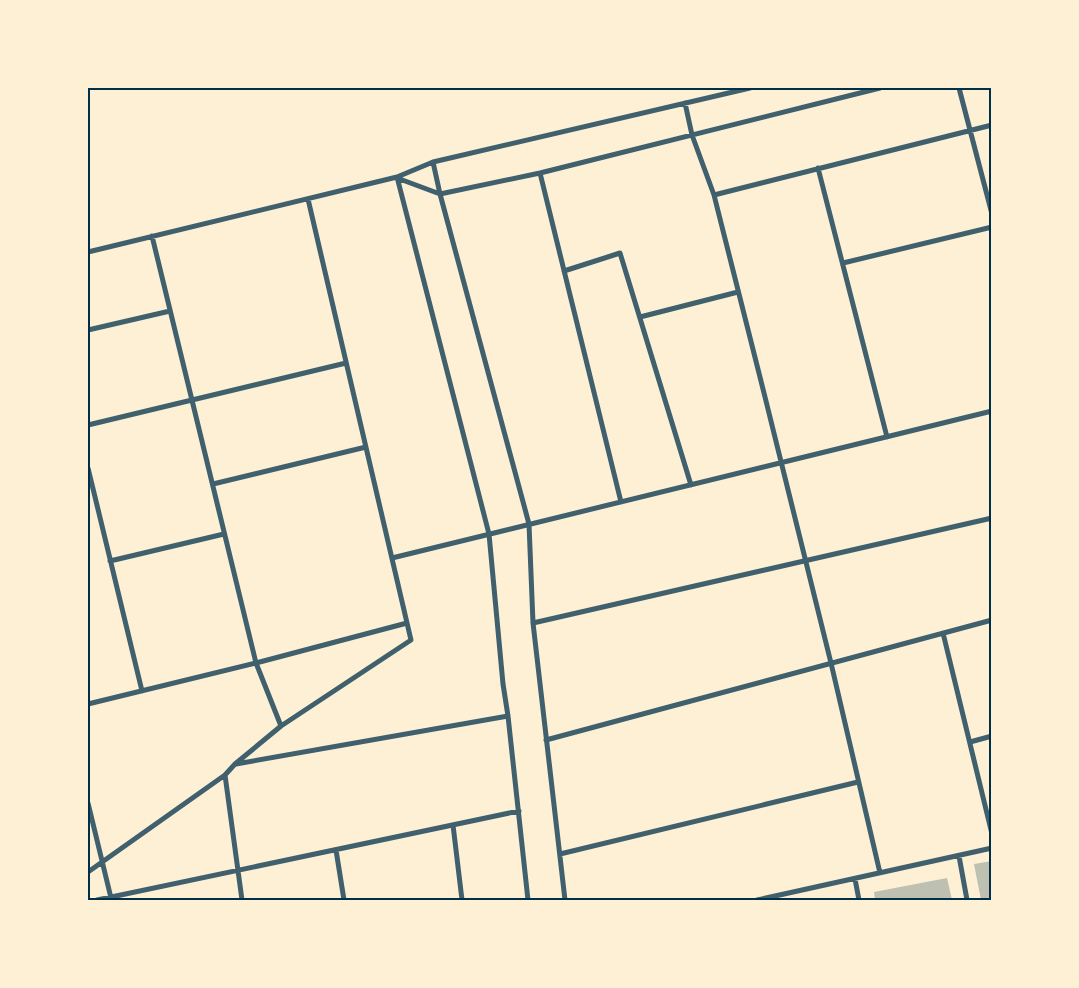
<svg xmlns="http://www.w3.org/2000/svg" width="1079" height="988" viewBox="0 0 1079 988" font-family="'PT Sans',sans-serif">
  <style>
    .building { fill: #bec0b2 }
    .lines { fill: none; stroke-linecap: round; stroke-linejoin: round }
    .minor { stroke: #3f606c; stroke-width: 5 }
    .neatline { fill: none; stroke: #003049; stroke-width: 2 }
  </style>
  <rect width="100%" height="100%" fill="#fdf0d5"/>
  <path class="building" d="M992,861V900H981L974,864Z
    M947,878L952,900H875L874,892Z"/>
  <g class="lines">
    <path class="minor" d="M959,88L992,214
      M685,103L692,135L714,195L765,397L831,663L880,873
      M433,162L440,194L529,524L533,623L565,900
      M818,168L887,437
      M540,173L621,502
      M397,177L489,534L503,684L508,716L528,900
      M397,178L440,194L540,173L880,88
      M714,195L992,125
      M152,236L256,663L281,726
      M88,252L397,177L433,162L750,88
      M843,263L992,227
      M564,271L620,253L691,485
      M640,317L738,292
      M88,330L170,311
      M88,425L346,363
      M88,468L142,691
      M213,484L366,447
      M392,558L992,411
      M110,561L224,534
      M533,623L992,518
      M943,633L992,834
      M88,704L256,663L407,623
      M546,740L992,620
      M970,742L992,736
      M236,764L508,716
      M225,775L242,900
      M88,803L111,898
      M453,825L462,900
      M336,850L344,900
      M560,854L858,782
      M959,856L967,900
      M88,872L225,775L235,764L281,726L411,640L308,199
      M855,879L859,900
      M97,900L519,811
      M757,900L992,848"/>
  </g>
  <rect width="1079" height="988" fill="none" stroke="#fdf0d5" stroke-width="178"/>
  <rect x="89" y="89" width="901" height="810" class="neatline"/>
</svg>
